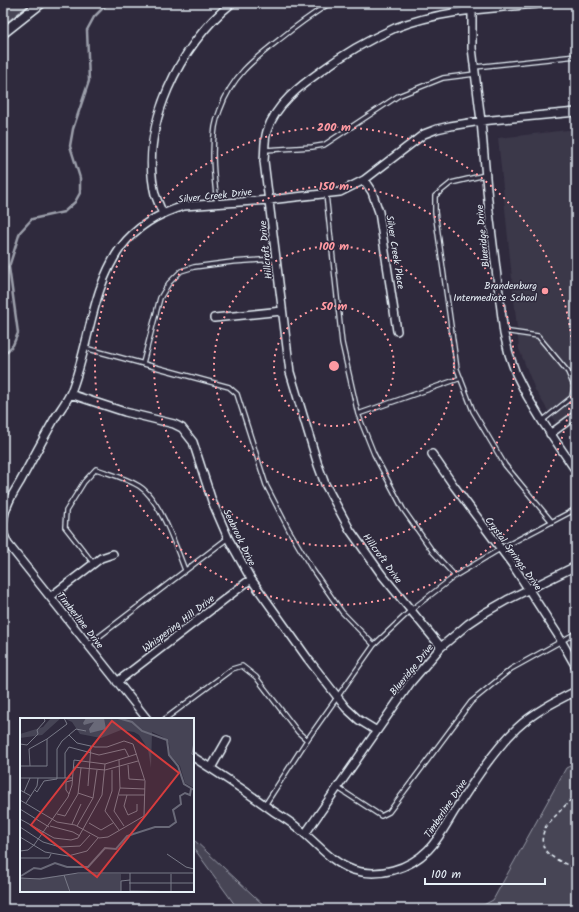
<svg xmlns="http://www.w3.org/2000/svg" width="579" height="912" viewBox="0 0 579 912" font-family="Kalam,sans-serif">
  <style>
    .built { fill: #3b3749 }
    .green { fill: #464455; stroke: #979aa6 }
    .lines { fill: none; stroke-linecap: round; stroke-linejoin: round }
    .stream { stroke: #9c9fab; stroke-width: 2.5 }
    .lane-casing { stroke: #e8f1f8; stroke-width: 6 }
    .street-casing { stroke: #e8f1f8; stroke-width: 10 }
    .secondary-casing { stroke: #e8f1f8; stroke-width: 12 }
    .path { stroke: #e8f1f8; stroke-width: 1.5; stroke-dasharray: 4 3; stroke-linecap: butt }
    .lane { stroke: #2f2a3d; stroke-width: 3.5 }
    .street { stroke: #2f2a3d; stroke-width: 7 }
    .secondary { stroke: #2f2a3d; stroke-width: 9 }
    .ring { fill: none; stroke: #ff9aa2; stroke-width: 2; stroke-dasharray: 2 4 }
    .poi-dot { fill: #ff9aa2; stroke: #2f2a3d; stroke-width: 1.5 }
    .labels { text-anchor: middle; stroke-width: 3; stroke-linejoin: round; paint-order: stroke }
    .street-label { font-size: 10px; fill: #e8f1f8; stroke: #2f2a3d }
    .poi-label { font-size: 10px; fill: #e8f1f8; stroke: #2f2a3d; text-anchor: end }
    .inset-river { fill: none; stroke: #696978; stroke-width: 2 }
    .inset-road { fill: none; stroke: #797a88; stroke-width: 1 }
    .view { fill: #d83c3d; fill-opacity: 0.15; stroke: #d83c3d; stroke-width: 2 }
    .inset-edge { fill: none; stroke: #e8f1f8; stroke-width: 2 }
    .centre { fill: #ff9aa2; stroke: #2f2a3d; stroke-width: 2 }
    .ring-label { font-size: 12px; text-anchor: middle; font-weight: bold; fill: #ff9aa2; stroke: #2f2a3d; stroke-width: 3; stroke-linejoin: round; paint-order: stroke }
  </style>
  <rect width="100%" height="100%" fill="#2f2a3d"/>
  <filter id="ink" filterUnits="userSpaceOnUse"><feTurbulence type="fractalNoise" baseFrequency=".025" numOctaves="2"/><feDisplacementMap in="SourceGraphic" scale="8" xChannelSelector="R" yChannelSelector="G"/><feConvolveMatrix kernelMatrix="1 2 1 2 8 2 1 2 1" color-interpolation-filters="sRGB"/></filter>
  <g filter="url(#ink)">
    <path class="built" d="M576,129V410L557,425L535,390L519,349L498,138Z"/>
    <path class="green" d="M3,3H31L3,25Z
      M576,763V909H476L493,900L566,768Z
      M193,839L268,909H238L193,847Z"/>
    <g class="lines">
      <path class="stream" d="M3,356L13,345L18,333L9,267L20,232L32,219L64,212L75,202L80,193V178L70,146L73,129L89,81L87,30L94,17L108,3"/>
      <g class="lane-casing">
        <path id="lane" d="M475,67L576,56
          M265,150L312,147L324,145L398,96L443,78L475,74
          M485,175L451,183L435,196V212L457,369L473,411L505,465L552,522
          M326,194L342,343L358,414L374,454L403,509L433,552L455,576
          M217,203C214,178 211,152 215,127C216,121 218,115 220,110C232,76 253,60 280,39C296,26 313,14 330,3
          M503,331L538,336L568,372L574,386L572,397L542,421
          M85,348L229,387L237,394L266,485L289,530L312,569L342,612L374,645
          M143,363L160,298L169,283L181,271L194,267L232,262L276,259
          M358,414L461,378
          M94,564L65,527L66,511L84,482L96,469C110,474 126,478 139,486C160,499 176,547 185,570
          M88,645L228,538
          M165,719L232,669L242,666L256,677L298,732L307,740
          M338,788L381,816L389,812L471,702L511,669L576,633
          M265,805L307,740L374,645L411,610L455,576L500,549L576,509"/>
      </g>
      <g class="street-casing">
        <path id="street" d="M472,3V48L481,121L489,212L504,334L509,354L516,374L527,396L542,421L576,471
          M364,180L372,192L379,212L397,331
          M163,214C160,207 157,200 155,194C139,127 180,44 232,3
          M214,318L282,311
          M70,394L125,412L174,424L182,428L193,442L212,501L228,538L251,579L308,659L346,708L359,720L377,731
          M550,434L576,415
          M432,454L454,486L512,564L529,590L558,635L576,667
          M3,524C4,508 12,495 20,482C32,460 43,439 55,418C60,410 67,401 71,392C90,344 91,289 121,247C137,226 160,213 184,206L269,200L340,192L364,180L424,134L437,129L450,126L481,121L576,112
          M3,530L4,535L8,544L147,719
          M50,597L101,558L113,554
          M441,647L382,575L350,530L325,484L318,465L290,372L264,161C265,151 264,140 267,131C276,104 300,86 321,71C345,53 368,40 395,28C443,9 498,8 548,3
          M117,682L251,579
          M193,757C220,774 247,792 273,811C284,818 296,825 305,834C320,847 333,863 353,870C379,878 409,869 428,850C439,839 446,825 454,812C472,784 493,751 517,728C534,712 556,701 576,691
          M211,768L227,740
          M305,834L411,682L441,647L468,624L486,612L507,600L576,566"/>
      </g>
      <g class="secondary-casing">
        <path id="secondary" d="M3,33L41,3"/>
      </g>
      <path class="path" d="M576,794L546,826C533,854 557,859 576,869"/>
      <use href="#lane" class="lane"/>
      <use href="#street" class="street"/>
      <use href="#secondary" class="secondary"/>
    </g>
  </g>
  <g class="ring">
    <circle cx="334" cy="366" r="60"/>
    <circle cx="334" cy="366" r="120"/>
    <circle cx="334" cy="366" r="180"/>
    <circle cx="334" cy="366" r="239"/>
  </g>
  <circle class="poi-dot" cx="545" cy="291" r="4"/>
  <g class="labels">
    <g class="street-label">
      <text transform="translate(215 195) rotate(-6)" y="4">Silver Creek Drive</text>
      <text transform="translate(482 236) rotate(-96)" y="4">Blueridge Drive</text>
      <text transform="translate(265 250) rotate(-96)" y="4">Hillcroft Drive</text>
      <text transform="translate(396 252) rotate(81)" y="4">Silver Creek Place</text>
      <text transform="translate(240 537) rotate(64)" y="4">Seabrook Drive</text>
      <text transform="translate(514 553) rotate(54)" y="4">Crystal Springs Drive</text>
      <text transform="translate(383 558) rotate(54)" y="4">Hillcroft Drive</text>
      <text transform="translate(81 620) rotate(52)" y="4">Timberline Drive</text>
      <text transform="translate(178 623) rotate(-37)" y="4">Whispering Hill Drive</text>
      <text transform="translate(411 669) rotate(-51)" y="4">Blueridge Drive</text>
      <text transform="translate(445 808) rotate(-56)" y="4">Timberline Drive</text>
    </g>
    <g class="poi-label">
      <text x="537" y="289">Brandenburg<tspan x="537" dy="12">Intermediate School</tspan></text>
    </g>
  </g>
  <g transform="translate(20 718)">
    <rect width="174" height="174" fill="#2f2a3d"/>
    <path d="M31,0H41L22,17L0,20V16L23,9ZM43,0H174V70L165,65L160,48L150,37L149,25L143,19L132,14L131,50L128,31L119,17L114,14L101,12L81,20L60,16L52,4ZM53,156H101V174H0V159L9,161Z" fill="#464455"/>
    <path d="M66,0H84L86,11L70,15L69,11L74,4L64,7L63,5Z" fill="#696978"/>
    <path class="inset-river" d="M98,0L112,4L122,13L147,22L149,37L158,48L164,66L174,72M1,158L14,150L21,151L35,145L47,149H68L85,130L96,131L107,118L135,109H149L156,104L153,92L161,86L160,78L165,75L170,77L171,71"/>
    <path class="inset-road" d="M174,24L172,36L174,37M0,26L7,27L18,16L17,12L25,3L24,0M99,42L100,70L94,93L104,108M108,47L109,61L124,62M0,48H27V21L47,6L44,0M10,48L9,31L27,21M53,49L85,52L118,43M92,52V73L85,93L99,112M0,60H53M45,60V35L49,29L79,37L105,31L109,39M68,68L71,28M100,70L125,71M0,72L11,78M15,72L17,74L24,63L37,61V31L42,23L56,11L66,13M4,74L10,60M58,75L73,80M49,76L46,72V64L53,62M99,77H125M107,77L104,88L108,97L117,93V86M0,82L37,104L55,107L79,120L88,119L124,98L125,63L113,26L104,23L87,29H75L57,25L49,17M6,85L17,68L18,60M0,91L29,109M37,96L45,98L58,76L61,50M0,101L34,120L51,122L58,120L82,77L85,46M69,105L81,112L93,105M52,106L61,86M30,108L53,114L60,118M57,108L73,80L77,52M0,109L23,124L40,129L60,128L70,117M0,119L25,134L48,138L67,133L78,120M0,133L8,132L14,127L48,79L52,67L54,42L85,46L117,36M147,136L166,149L174,151M0,140H29L31,136M110,155V174M151,156V173M44,157L50,174M0,160L20,161L58,155H174M109,165H174M110,173L172,174M101,174V163L110,162"/>
    <path class="view" d="M92,3L159,55L77,159L11,107Z"/>
    <rect width="174" height="174" class="inset-edge"/>
  </g>
  <circle cx="334" cy="366" r="6" class="centre"/>
  <g class="ring-label">
    <text x="334" y="131">200 m</text>
    <text x="334" y="190">150 m</text>
    <text x="334" y="250">100 m</text>
    <text x="334" y="310">50 m</text>
  </g>
  <rect width="579" height="912" fill="none" stroke="#2f2a3d" stroke-width="16"/>
  <rect x="8" y="8" width="563" height="896" fill="none" stroke="#e8f1f8" stroke-width="1.5" filter="url(#ink)"/>
  <path d="M425 878v6h120v-6" fill="none" stroke="#e8f1f8" stroke-width="2"/>
  <text x="431" y="878" font-size="12" fill="#e8f1f8" stroke="#2f2a3d" stroke-width="3" paint-order="stroke">100 m</text>
</svg>
